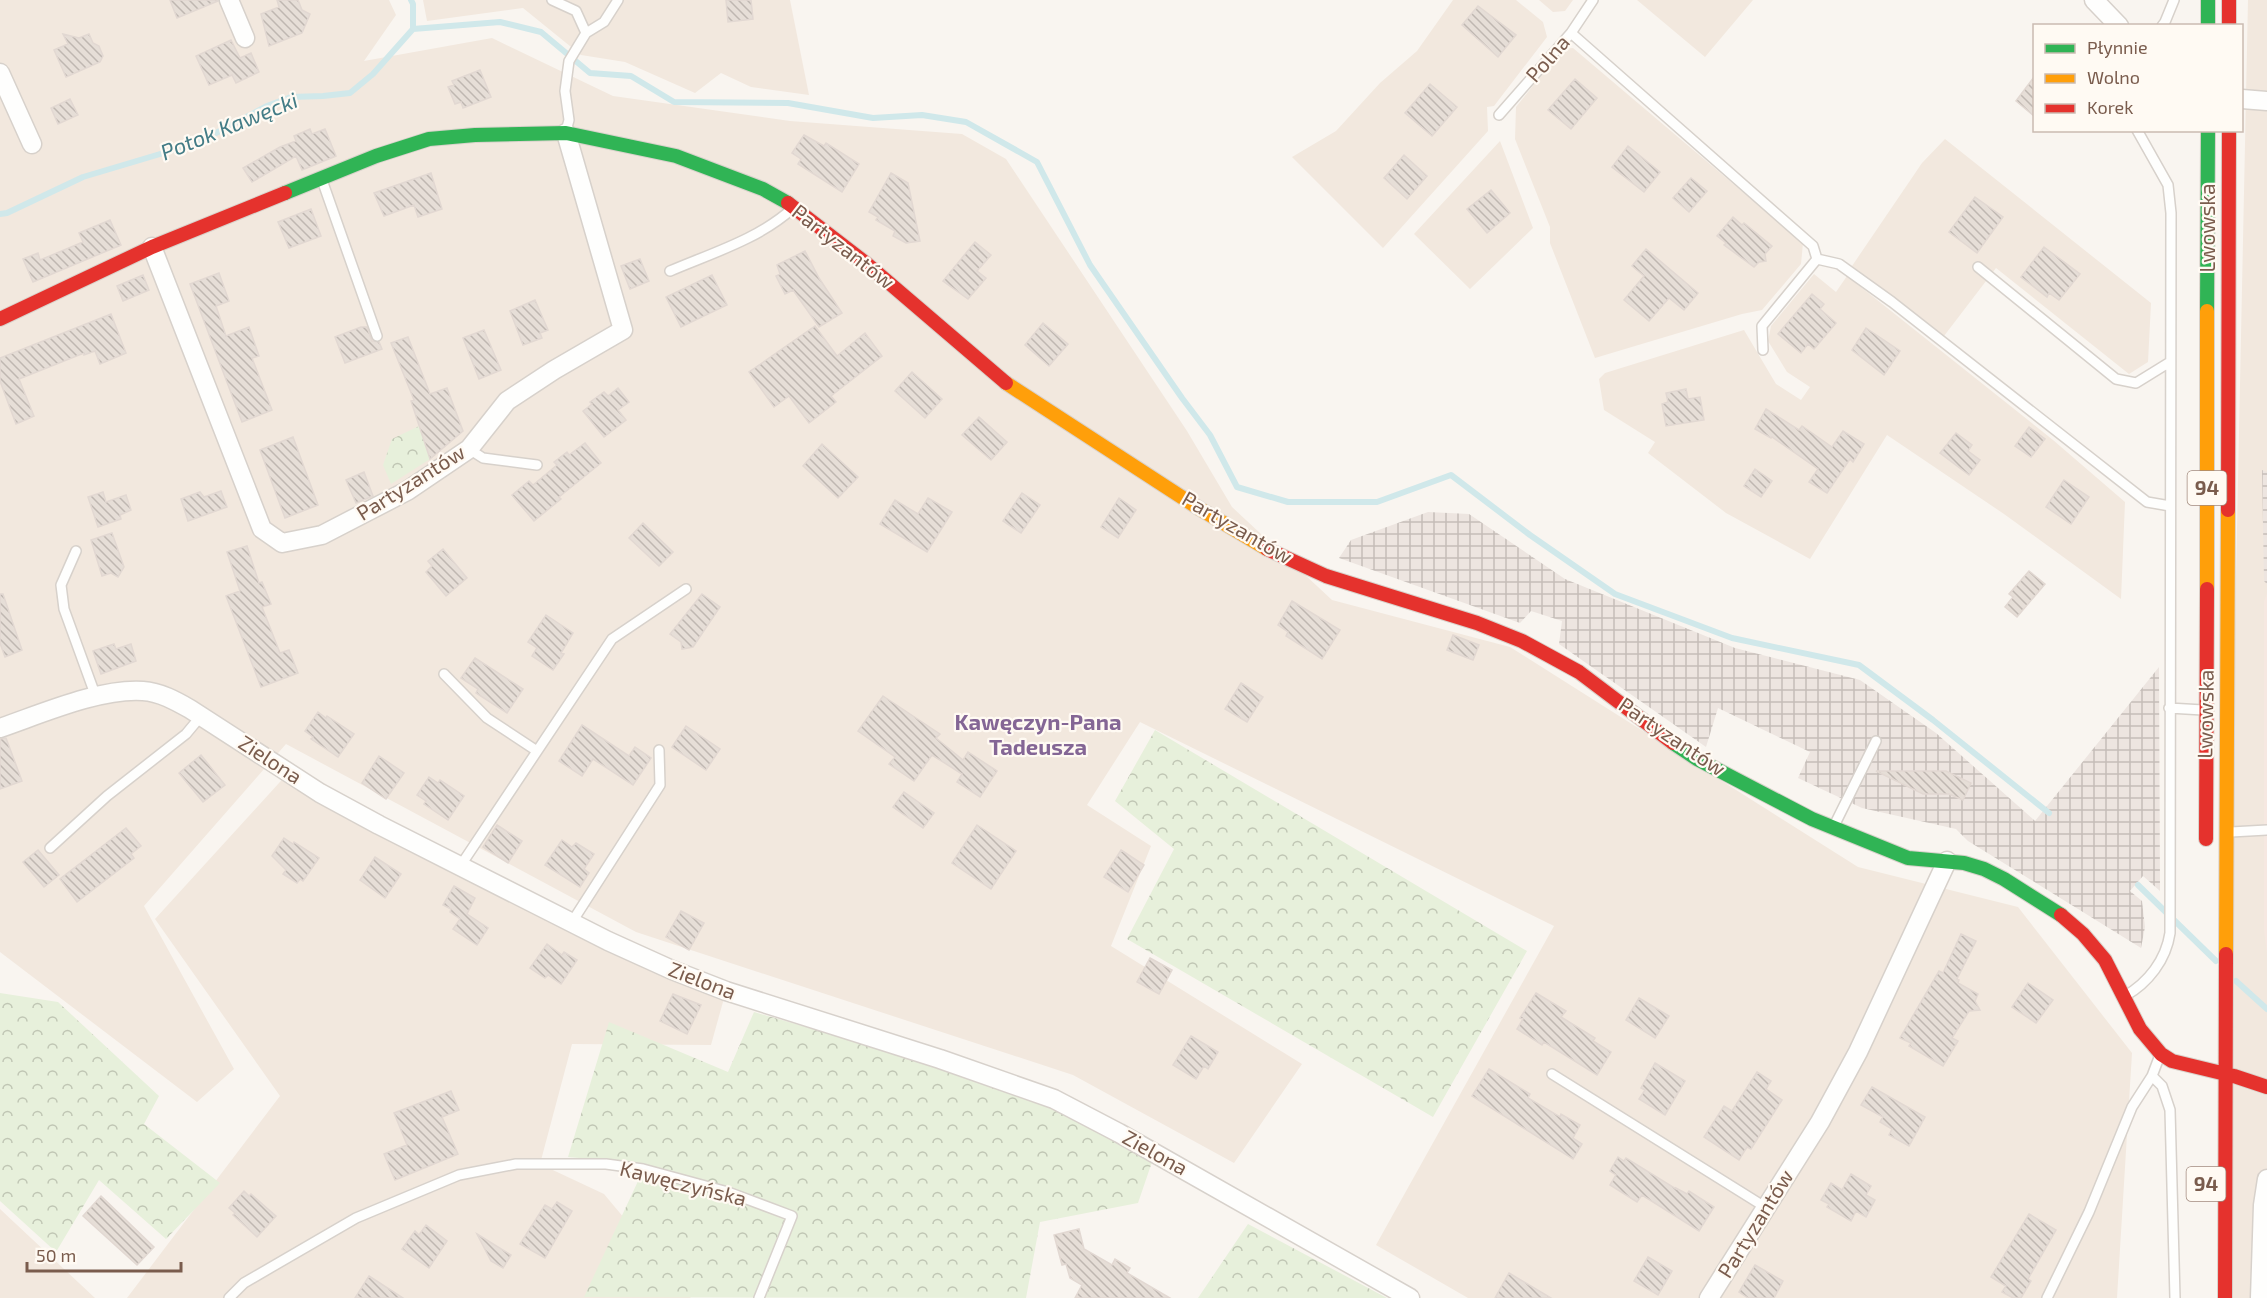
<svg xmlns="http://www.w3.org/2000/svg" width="2267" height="1298" viewBox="0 0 2267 1298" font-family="'Exo 2',sans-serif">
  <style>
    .residential { fill: #f2e8de }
    .commercial { fill: #f6e8e1 }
    .industrial { fill: url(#industrial-grid) }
    .forest { fill: url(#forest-crowns) }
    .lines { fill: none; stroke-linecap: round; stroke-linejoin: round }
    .stream { stroke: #d0e8ea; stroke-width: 6 }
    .building { fill: url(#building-back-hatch); stroke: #e2d8d2; stroke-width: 1.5 }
    .lane-casing { stroke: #d7d1cb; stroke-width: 12 }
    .street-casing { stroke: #d7d1cb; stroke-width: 21 }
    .fast-casing { stroke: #d9d2cb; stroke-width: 16 }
    .slow-casing { stroke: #d9d2cb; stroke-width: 16 }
    .jam-casing { stroke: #d9d2cb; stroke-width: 16 }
    .lane { stroke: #fefefd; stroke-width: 9 }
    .street { stroke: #fefefd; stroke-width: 18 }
    .fast { stroke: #30b455; stroke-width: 14 }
    .slow { stroke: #ff9f0a; stroke-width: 14 }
    .jam { stroke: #e5322d; stroke-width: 14 }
    .labels { text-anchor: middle; stroke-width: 4.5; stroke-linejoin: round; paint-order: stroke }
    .shield { fill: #fffaf3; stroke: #a28b7f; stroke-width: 1.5 }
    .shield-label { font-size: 20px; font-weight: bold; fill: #7a5c4d }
    .street-label { font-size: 21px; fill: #7a5c4d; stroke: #fffaf3 }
    .water-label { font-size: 22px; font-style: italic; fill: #437c86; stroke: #fffaf3 }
    .neighbourhood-label { font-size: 22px; font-weight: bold; fill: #846695; stroke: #fffaf3 }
  </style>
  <defs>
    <pattern id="industrial-grid" width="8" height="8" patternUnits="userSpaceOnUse" patternTransform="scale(1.5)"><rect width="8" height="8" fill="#ede5e0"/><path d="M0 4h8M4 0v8" fill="none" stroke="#c5bdb8"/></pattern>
    <pattern id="forest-crowns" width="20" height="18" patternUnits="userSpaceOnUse" patternTransform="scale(1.5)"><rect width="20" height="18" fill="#e7f0db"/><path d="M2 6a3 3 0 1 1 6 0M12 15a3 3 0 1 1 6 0" fill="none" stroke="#c0c6b4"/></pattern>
    <pattern id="building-back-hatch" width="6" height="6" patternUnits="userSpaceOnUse" patternTransform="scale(1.5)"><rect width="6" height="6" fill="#e6ded7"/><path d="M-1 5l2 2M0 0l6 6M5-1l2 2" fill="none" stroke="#bfb7b1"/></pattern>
  </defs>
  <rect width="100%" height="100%" fill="#f9f5f0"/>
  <path class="residential" d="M0,0H389L396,15L364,61L492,38L613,96L790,121L962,134L1006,159L1187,431L1232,507L1332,600L1510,647L1858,867L2018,907L2132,1053L2117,1298H1468L1376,1245L1554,926L1140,722L1087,805L1151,846L1111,946L1302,1064L1234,1163L1073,1075L636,932L286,744L144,906L234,1069L197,1102L0,952Z
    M423,0H790L809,95L751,87L721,73L695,93L625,62L581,55L523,8L427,21Z
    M1453,0H1516L1543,22L1547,37L1494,106L1487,107L1488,131L1383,248L1292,157L1336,131L1380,83L1417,51Z
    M1539,0H1573L1565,11L1553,12Z
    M1637,0H1753L1705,57Z
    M2248,0H2267V1298H2221Z
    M1573,48L1803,243L1801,264L1762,310L1742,314L1595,358L1550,243V227L1515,139L1516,107L1562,49Z
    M1945,139L2151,303L2148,362L2129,374L1996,268L1944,336L1852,266L1922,163Z
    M1500,141L1533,228L1470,289L1414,234Z
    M1814,274L1836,292L1847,276L2053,440L2125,502L2121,599L2004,514L1887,435L1810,559L1726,513L1648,453L1655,442L1604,410L1599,379L1605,373L1744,330L1776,384L1801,400L1810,387L1787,372L1768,341L1771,326Z
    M289,772L726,991L711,1045L572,1044L540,1164L604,1194L691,1298H127L280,1096L155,919Z
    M0,1209L95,1298H0Z"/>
  <path class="commercial" d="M2267,594V953L2264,930V601Z"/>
  <path class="industrial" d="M2262,470L2267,472V584L2264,581Z
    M1428,512L1469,514L1565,579L1735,648L1860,680L1936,733L2035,821L2159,667L2160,891L2143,876L2130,891L2142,901L2145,927L2141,948L1968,841L1956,829L1862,808L1798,778L1810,752L1718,708L1706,747L1559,644L1562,621L1531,611L1520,623L1339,558L1351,540Z"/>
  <path class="forest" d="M419,426L430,459L391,484L383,465L392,439Z
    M1155,730L1527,951L1433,1117L1127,939L1174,849L1115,801Z
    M0,993L58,1002L159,1096L144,1124L220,1183L166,1239L99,1180L56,1252L0,1201Z
    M754,1012L917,1059L1042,1100L1152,1162L1138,1203L1040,1222L1026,1298L584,1297L646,1164L568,1157L609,1022L728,1072Z
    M1248,1224L1387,1298H1198Z"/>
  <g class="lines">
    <path class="stream" d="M413,29L500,22L541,32L590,73L631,76L674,102L788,103L873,118L922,115L966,122L1037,162L1090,265L1182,398L1210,435L1237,487L1288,502H1377L1451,475L1530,535L1615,594L1732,638L1859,665L1933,720L2049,813
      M0,214L7,213L83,177L197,143L267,106L291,97L323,96L350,93L373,74L413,29V4L411,0
      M2138,885L2216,961
      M2236,981L2267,1009"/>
  </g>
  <path class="building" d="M170,0H218V1L177,18Z
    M277,0H298L302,10L310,14L302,33L269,46L261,14L279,7Z
    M726,0H751L753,19L728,22Z
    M1478,6L1516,35L1498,57L1462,25Z
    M63,34L79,38L89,34L93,43L99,46L103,56L100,62L66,77L54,50L68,44Z
    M231,40L240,58L251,53L259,72L236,83L232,75L209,85L196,56Z
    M480,70L491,97L463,108L461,102L455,104L448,87L454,85L452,81Z
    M2034,77V116L2016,101Z
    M1575,79L1597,98L1571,129L1548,110Z
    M1430,84L1457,107L1432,136L1405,113Z
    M70,99L78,115L58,124L51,108Z
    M310,129L312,134L325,129L336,156L302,170L296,156L252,182L243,168L280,147L296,141L294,136Z
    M804,135L824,146L826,143L859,164L842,192L798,164L801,159L792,153Z
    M1628,146L1660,172L1644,192L1612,167Z
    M1404,155L1427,176L1407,199L1384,178Z
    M431,173L442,209L418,217L414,205L384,216L374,193Z
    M891,173L908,183L920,241L906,243L893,236L895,231L876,220L878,217L869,212Z
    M1691,178L1707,191L1689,212L1673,198Z
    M1491,190L1510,213L1487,233L1467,209Z
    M1975,197L2003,217L1977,253L1949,232Z
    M311,209L321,236L289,248L278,222Z
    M1733,217L1742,225L1744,223L1772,246L1765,254L1766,261L1759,262L1754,267L1724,245L1726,243L1717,236Z
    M110,220L121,245L33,282L23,259L38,253L40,260L83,242L79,233Z
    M975,242L991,255L977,271L986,278L968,299L943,281Z
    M2044,247L2080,274L2059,300L2049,293L2047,297L2021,277Z
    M1646,249L1698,293L1684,310L1669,298L1649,321L1624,300L1644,276L1632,266Z
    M805,251L819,278L842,313L819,327L793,290L785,294L776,276L780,274L777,265Z
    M640,259L649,281L630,289L621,266Z
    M219,273L229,301L216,306L226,336L249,327L259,356L252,358L272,410L242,422L190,284Z
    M143,275L149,290L123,301L117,286Z
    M712,275L727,305L681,327L666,297Z
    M1812,294L1824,304L1820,309L1836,323L1814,349L1808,344L1801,353L1778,334Z
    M535,300L548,330L540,333L542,338L523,345L510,311Z
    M111,314L126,353L100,364L95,351L84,355V353L19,379L34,416L16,424L0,381V358Z
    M1043,323L1068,344L1049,366L1025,345Z
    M815,326L837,356L865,333L882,356L831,396L836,402L809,423L789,396L774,407L749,372Z
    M361,327H367L372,341L379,342L382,349L345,363L335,337Z
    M1866,328L1900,351L1884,375L1852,350Z
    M484,330L501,370L479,379L463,338Z
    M408,337L430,394L447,388L463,431L430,459L411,401L414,400L391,343Z
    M912,372L942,399L925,418L895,391Z
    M618,388L629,402L618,410L626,420L604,437L583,411L592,404L590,402L604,392L608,396Z
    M1686,389L1688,399L1700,397L1704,420L1666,426L1662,404L1668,402L1666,393Z
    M1766,409L1799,430L1802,426L1832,447L1843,431L1864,444L1853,462L1850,459L1827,493L1809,482L1818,469L1772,437L1771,438L1755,429Z
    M979,417L1007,442L991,460L962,435Z
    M2029,427L2045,439L2031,457L2015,446Z
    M1956,433L1972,445L1968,451L1980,460L1969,475L1940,453Z
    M293,437L318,505L285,518L260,450Z
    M585,443L601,463L559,497L561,499L534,521L512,495L529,481L533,485L557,465L554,462L567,452L569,455Z
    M822,444L858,477L838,498L803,466Z
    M1755,469L1772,481L1761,497L1744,486Z
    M364,472L373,496L356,503L346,480Z
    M2064,480L2089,497L2071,524L2046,507Z
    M221,491L227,507L188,521L181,499L200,492L204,497Z
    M103,492L106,502L126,495L131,510L120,515L121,519L98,527L88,497Z
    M1022,493L1040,505L1021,533L1003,521Z
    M928,498L952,512L927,552L880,524L895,500L918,514Z
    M1119,498L1136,510L1118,538L1101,527Z
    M643,523L673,552L659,566L629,538Z
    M112,533L124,567L118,577L111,573L102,576L91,540Z
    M247,546L259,583L262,582L271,604L262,607L280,653L289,650L298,673L261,687L226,596L240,591L227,552Z
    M443,549L467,578L446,596L426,572L432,566L428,561Z
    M2029,571L2045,584L2017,617L2005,607L2013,597L2009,594Z
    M0,594H3L22,650L5,657L0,643Z
    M702,594L720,607L693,647L682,649L681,642L670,634Z
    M1292,601L1340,630L1322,659L1286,636L1288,632L1278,625Z
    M546,615L573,633L561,653L564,654L553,670L532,656L537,648L528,642Z
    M1453,635L1479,645L1473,660L1447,650Z
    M114,644L116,649L131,644L136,661L101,674L93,651Z
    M475,658L523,689L507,713L476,693L478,689L461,678Z
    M1241,683L1263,697L1247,722L1225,709Z
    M883,696L940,734L936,738L963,760L968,752L997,771L980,797L957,782L962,774L932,755L914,781L889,764L895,757L858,731Z
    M318,712L326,718L327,716L354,734L338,757L311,739L313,737L305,731Z
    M582,725L629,756L635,747L651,758L633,785L593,759L582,776L559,761Z
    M686,726L720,749L706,770L672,747Z
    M6,738L22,781L0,789V739Z
    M201,755L225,785L203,802L179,773Z
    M379,756L404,773L386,799L362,783Z
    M1876,771H1946L1971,783L1963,800L1949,794H1923Z
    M429,777L438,783L440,780L464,796L448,820L424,804L426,801L417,795Z
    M904,792L934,813L923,828L893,807Z
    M497,825L522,841L508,863L483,847Z
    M977,825L1016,851L991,889L952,863Z
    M126,828L141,846L131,854L134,858L77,902L60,879Z
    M284,838L293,844L294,842L319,858L303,881L300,879L297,883L283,874L286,870L272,856Z
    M562,840L572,847L576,843L594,854L584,869L589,873L580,887L545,865Z
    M38,850L59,875L44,887L23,862Z
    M1121,850L1144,865L1128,892L1104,877Z
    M375,857L401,874L385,898L360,880Z
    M454,886L475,898L467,914L488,928L477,945L453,929L460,919L450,912L451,909L443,905Z
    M681,911L704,923L689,950L666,937Z
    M1961,934L1976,941L1957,979L1959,980L1958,983L1978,994L1975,1001L1980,1010L1969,1011L1952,1038L1958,1041L1943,1066L1909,1046L1911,1043L1900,1038L1939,971L1943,973Z
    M547,944L562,955L564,952L577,960L561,984L548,975L545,978L530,968Z
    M1150,958L1172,970L1159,994L1137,982Z
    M2028,983L2053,1000L2036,1023L2012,1007Z
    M1536,993L1566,1011L1561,1017L1595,1038L1593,1041L1611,1052L1597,1075L1544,1042L1542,1045L1517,1029L1523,1019L1520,1018Z
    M673,994L701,1005L687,1034L660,1021Z
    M1639,998L1669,1016L1655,1038L1626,1020Z
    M1191,1036L1218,1052L1208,1069L1204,1066L1196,1079L1173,1065Z
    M1655,1063L1685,1081L1665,1115L1639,1099L1645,1090L1641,1088Z
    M1489,1069L1530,1094L1528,1098L1560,1117L1561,1114L1580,1125L1573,1138L1582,1144L1573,1159L1472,1096Z
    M1757,1072L1771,1081L1766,1089L1782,1100L1751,1149L1747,1147L1739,1160L1704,1137L1724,1106L1732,1111Z
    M1872,1087L1925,1117L1909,1146L1889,1135L1892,1129L1880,1122L1883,1117L1861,1105Z
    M451,1091L459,1110L442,1117L458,1154L395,1180L384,1154L407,1145L394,1113Z
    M1618,1157L1624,1161L1626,1158L1676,1189V1188L1687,1194L1689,1191L1714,1207L1699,1231L1642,1195L1637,1202L1610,1185L1616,1175L1610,1171Z
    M1851,1174L1871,1186L1866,1195L1875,1200L1866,1217L1856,1211L1851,1221L1827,1207L1829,1204L1821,1200L1831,1183L1842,1190Z
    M244,1191L249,1196L251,1194L276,1216L257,1237L233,1215L235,1213L229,1208Z
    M101,1196L154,1247L137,1265L83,1216Z
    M557,1202L572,1211L545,1258L520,1244L545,1205L552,1209Z
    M2029,1214L2056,1230L2028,1279L2031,1281L2021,1298H2013L2002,1292L2006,1286L1991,1277Z
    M426,1225L447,1241L429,1268L402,1249L415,1231L419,1235Z
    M1079,1229L1084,1249L1112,1265L1115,1259L1130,1268L1127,1273L1170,1298H1075L1082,1285L1070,1278L1066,1264L1062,1265L1054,1235Z
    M477,1234L511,1255L503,1268L491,1261Z
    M1648,1257L1672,1271L1658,1295L1634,1281Z
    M1755,1265L1783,1281L1774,1298H1748L1739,1292Z
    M1509,1273L1551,1298H1495Z
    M369,1276L403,1298H355Z"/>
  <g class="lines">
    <g class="lane-casing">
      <path id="lane" d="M552,0L576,11L586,33
        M2162,26L2165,22L2174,0
        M1571,33L1813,246L1817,259L1762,326L1763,350
        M1499,115L1571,33L1593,0
        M566,131L569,120L565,91L569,61L586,33L604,22L618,0
        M322,180L377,336
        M1817,259L1839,264L1892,302L2147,502L2170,506
        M1978,267L2116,379L2136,383L2170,362
        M670,271C712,253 759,239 793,208
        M469,449L483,458L537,465
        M76,551L61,585L64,609L96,697
        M444,674L487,718L537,751
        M2169,708L2203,710
        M1834,826L1876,741
        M2231,832L2267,830
        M50,848L107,796L186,734L201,716
        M461,865L612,639L686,589
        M572,922L660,785L659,750
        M2125,996C2148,983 2166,960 2170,933L2171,213L2168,185L2137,130
        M2160,1055L2152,1076L2162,1086L2170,1110L2175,1298
        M1552,1074L1765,1207
        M229,1298L244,1283L356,1218L459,1175L516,1164H606L643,1169L728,1192L792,1216L759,1298
        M2047,1298L2089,1212L2132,1107L2152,1076"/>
    </g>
    <g class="street-casing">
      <path id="street" d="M229,0L245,38
        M2094,0L2119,26
        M0,73L32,144
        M2242,99L2267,101
        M152,247L262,529L282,543L322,535L407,491L469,449L507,401L554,370L623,330L566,133
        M0,728C41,714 100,688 143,691C160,692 176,701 190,709L320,793L379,825L608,941L672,970L726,991L940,1059L1054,1099L1119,1133L1410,1298
        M1709,1298L1820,1122L1858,1052L1947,861
        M2260,1298L2263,1205L2267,1179"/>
    </g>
    <g class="fast-casing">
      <path id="fast" d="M2208,0V26
        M285,193L376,156L429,139L475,135L566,133L676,156L763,189L788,203
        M2207,311L2208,130
        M1673,743L1697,759L1812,819L1908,858L1964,863L1984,869L2004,879L2061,915"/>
    </g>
    <g class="slow-casing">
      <path id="slow" d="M1006,383L1200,509L1267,549
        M2207,589V311
        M2226,954L2228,510"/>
    </g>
    <g class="jam-casing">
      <path id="jam" d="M2229,0V26
        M788,203L867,264L1006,383
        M0,319L152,247L285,193
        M2228,510L2229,130
        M1267,549L1326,576L1477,623L1522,641L1579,672L1673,743
        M2206,839L2207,589
        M2061,915L2083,934L2105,960L2140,1029L2161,1054L2172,1061L2234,1076L2267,1087
        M2225,1298L2226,954"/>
    </g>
    <use href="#lane" class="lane"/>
    <use href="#street" class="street"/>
    <use href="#fast" class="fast"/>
    <use href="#slow" class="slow"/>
    <use href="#jam" class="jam"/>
  </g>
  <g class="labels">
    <g class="shield">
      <rect x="2187.5" y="471" width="39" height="34" rx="4.5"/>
      <rect x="2186.5" y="1167" width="39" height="34" rx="4.5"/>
    </g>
    <g class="shield-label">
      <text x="2207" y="495">94</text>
      <text x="2206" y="1191">94</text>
    </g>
    <g class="street-label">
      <text transform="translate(1548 59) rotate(-49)" y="7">Polna</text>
      <text transform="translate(2208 228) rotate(-90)" y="7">Lwowska</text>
      <text transform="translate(843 247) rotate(38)" y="7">Partyzantów</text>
      <text transform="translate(411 483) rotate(-32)" y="7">Partyzantów</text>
      <text transform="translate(1237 528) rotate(30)" y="7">Partyzantów</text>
      <text transform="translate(2206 714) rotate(-89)" y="7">Lwowska</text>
      <text transform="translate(1672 737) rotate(34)" y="7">Partyzantów</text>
      <text transform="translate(270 760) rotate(33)" y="7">Zielona</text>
      <text transform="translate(702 981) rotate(21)" y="7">Zielona</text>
      <text transform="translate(1155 1153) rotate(29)" y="7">Zielona</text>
      <text transform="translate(683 1184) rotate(14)" y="7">Kawęczyńska</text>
      <text transform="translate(1756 1224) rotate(-58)" y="7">Partyzantów</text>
    </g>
    <g class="water-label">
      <text transform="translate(229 126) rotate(-22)" y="8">Potok Kawęcki</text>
    </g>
    <g class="neighbourhood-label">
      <text x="1038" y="730">Kawęczyn-Pana<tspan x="1038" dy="25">Tadeusza</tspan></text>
    </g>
  </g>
  <rect x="2033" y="24" width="210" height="108" fill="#fffaf3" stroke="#cabbb1" stroke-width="1.5"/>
  <rect x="2045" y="44" width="30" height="9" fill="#30b455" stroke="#cabbb1" stroke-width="1.5"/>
  <text x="2087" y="54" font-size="18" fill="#7a5c4d">Płynnie</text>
  <rect x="2045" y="74" width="30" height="9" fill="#ff9f0a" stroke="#cabbb1" stroke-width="1.5"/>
  <text x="2087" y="84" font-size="18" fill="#7a5c4d">Wolno</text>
  <rect x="2045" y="104" width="30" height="9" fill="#e5322d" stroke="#cabbb1" stroke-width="1.5"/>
  <text x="2087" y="114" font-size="18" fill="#7a5c4d">Korek</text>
  <path d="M27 1262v9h154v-9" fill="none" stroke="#7a5c4d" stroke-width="3"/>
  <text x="36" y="1262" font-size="18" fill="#7a5c4d" stroke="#fffaf3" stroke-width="4.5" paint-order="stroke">50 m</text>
</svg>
